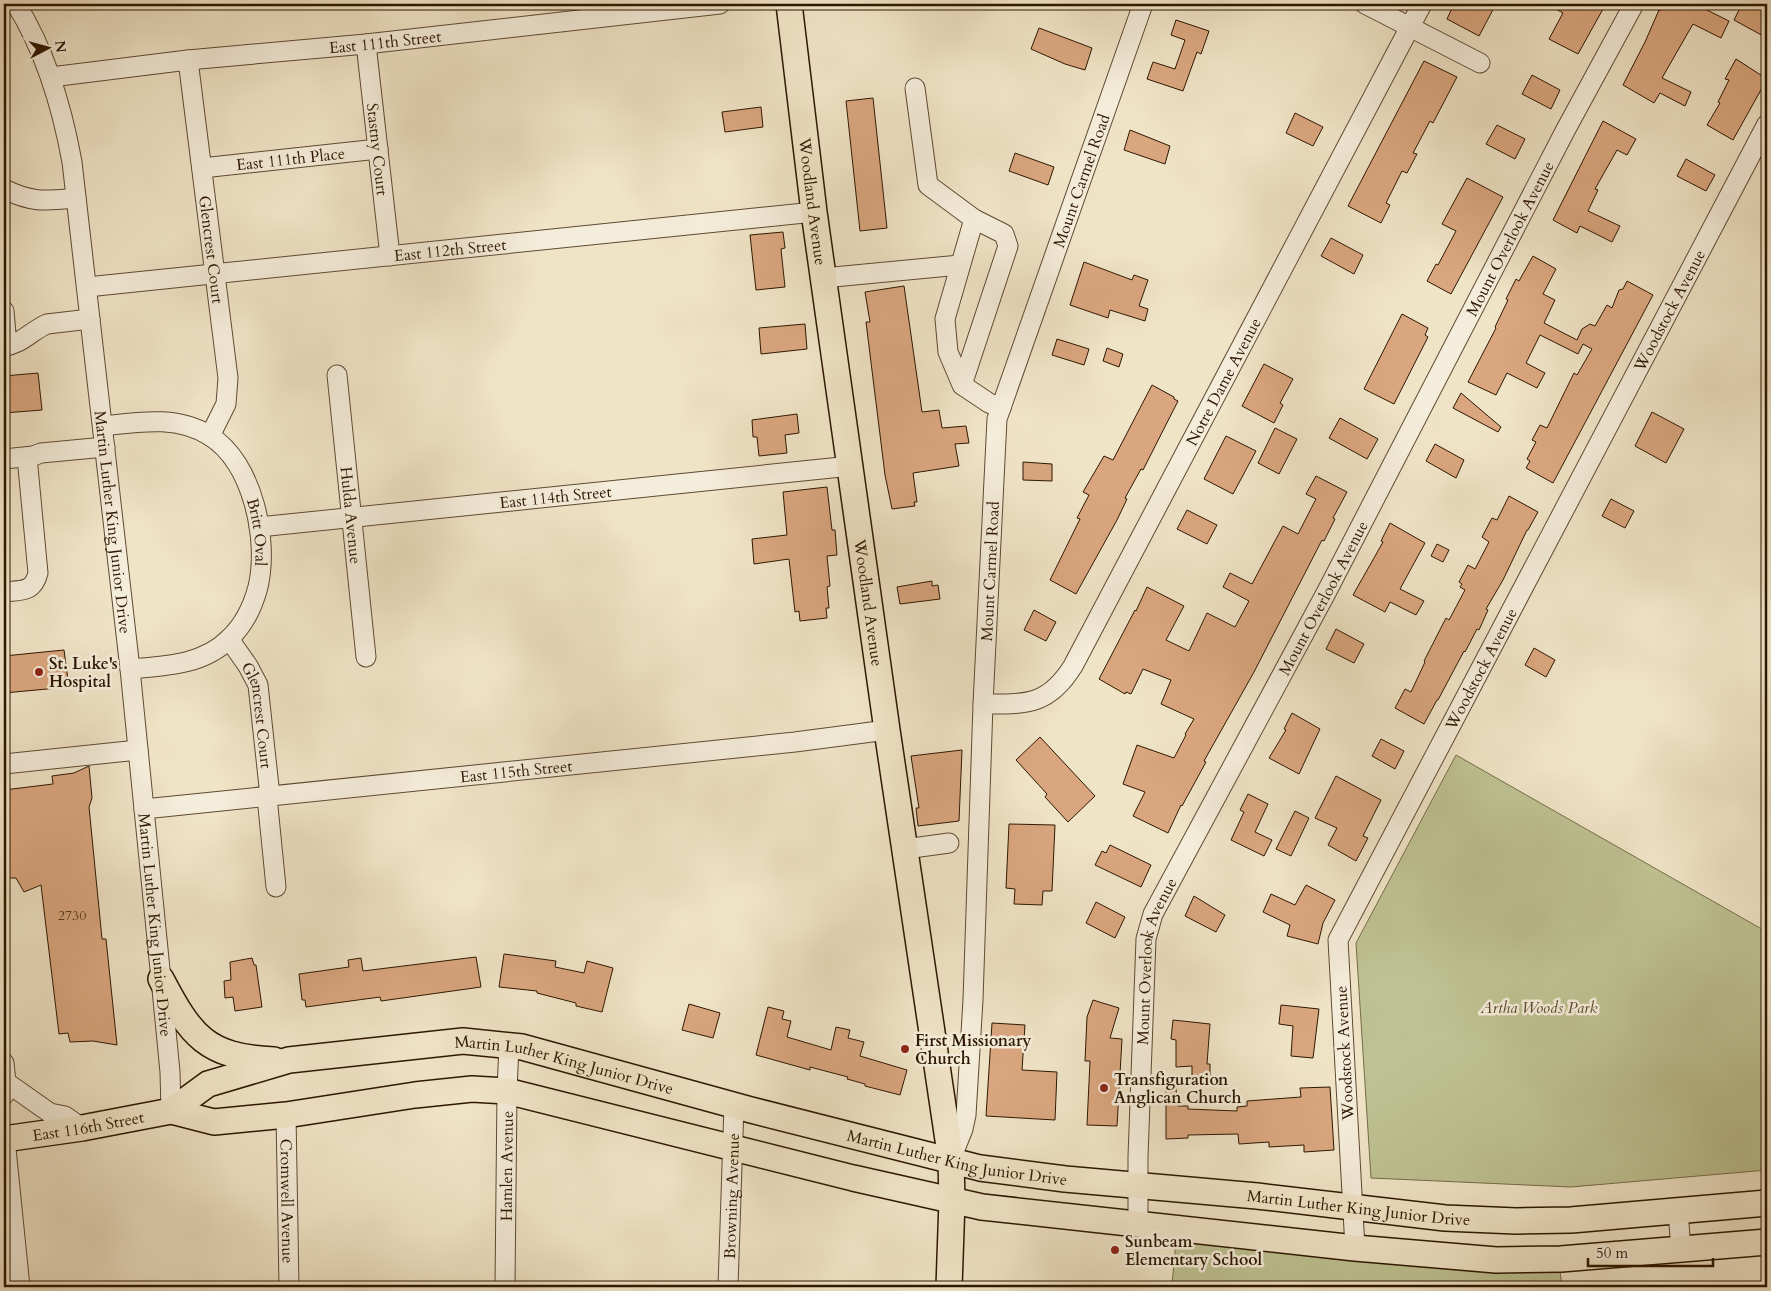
<svg xmlns="http://www.w3.org/2000/svg" width="1771" height="1291" viewBox="0 0 1771 1291" font-family="Cardo,serif">
  <style>
    .green { fill: #bec292; stroke: #766c49 }
    .building { fill: #daa67f; stroke: #2d1700 }
    .lines { fill: none; stroke-linecap: round; stroke-linejoin: round }
    .minor-casing { stroke: #5e4a32; stroke-width: 21 }
    .major-casing { stroke: #2d1700; stroke-width: 28 }
    .minor { stroke: #f5eddb; stroke-width: 19 }
    .major { stroke: #f0e4c7; stroke-width: 25 }
    .poi-dot { fill: #8f2418; stroke: #f5eddb; stroke-width: 2 }
    .labels { text-anchor: middle; stroke-width: 5; stroke-linejoin: round; paint-order: stroke }
    .number-label { font-size: 14px; fill: #583b20 }
    .street-label { font-size: 16px; fill: #2d1700; stroke: #f5eddb }
    .poi-label { font-size: 16px; font-weight: bold; fill: #2d1700; stroke: #f5eddb; text-anchor: start }
    .park-label { font-size: 16px; font-style: italic; fill: #584a2c; stroke: #f5eddb }
  </style>
  <rect width="100%" height="100%" fill="#f0e4c7"/>
  <filter id="stains"><feTurbulence type="fractalNoise" baseFrequency=".004" numOctaves="4"/><feColorMatrix values="0 0 0 0 .2 0 0 0 0 .09 0 0 0 0 .02 0 0 0 .5 -.17"/></filter>
  <radialGradient id="worn" r=".72"><stop offset=".6" stop-color="#630" stop-opacity="0"/><stop offset="1" stop-color="#630" stop-opacity=".3"/></radialGradient>
  <path class="green" d="M1456,755L1767,932V1170L1571,1187L1371,1178L1356,943Z
    M1176,1241L1352,1259L1560,1270L1562,1287H1194L1172,1285Z"/>
  <path class="building" d="M1454,4H1496L1479,36L1447,19Z
    M1547,4H1594L1603,9L1578,54L1549,39L1563,13Z
    M1664,4H1708L1705,9L1729,21L1721,38L1693,24L1662,78L1691,92L1685,106L1660,93L1654,103L1623,85L1645,42L1659,10L1660,11Z
    M1742,4H1753L1767,11V38L1734,20Z
    M1176,20L1209,31L1201,54L1197,52L1183,91L1147,79L1153,62L1175,69L1185,40L1171,35Z
    M1039,28L1092,48L1085,70L1065,64L1031,49Z
    M1736,59L1767,79L1733,140L1707,125L1720,103L1718,102L1729,80L1725,79Z
    M1424,61L1457,77L1433,123L1430,121L1413,153L1417,154L1407,173L1402,171L1386,203L1390,205L1381,223L1348,206Z
    M1532,75L1560,90L1551,109L1522,94Z
    M873,98L887,228L860,231L846,101Z
    M761,107L763,127L725,132L722,112Z
    M1295,113L1323,127L1313,146L1286,133Z
    M1603,121L1636,139L1627,155L1617,150L1595,189L1598,190L1588,211L1620,226L1612,242L1580,226L1577,233L1553,220Z
    M1497,125L1525,139L1515,159L1486,144Z
    M1130,130L1170,146L1165,164L1124,150Z
    M1015,153L1054,167L1048,185L1009,171Z
    M1686,159L1715,175L1706,191L1677,176Z
    M1467,178L1503,197L1451,294L1427,281L1436,264L1438,265L1456,231L1442,224Z
    M783,232L785,248L781,249L785,287L756,290L750,235Z
    M1331,238L1363,255L1354,274L1321,256Z
    M1533,256L1556,269L1543,294L1555,300L1544,323L1577,340L1582,329L1590,324L1595,326L1607,305L1612,308L1619,290L1623,289L1627,281L1653,295L1553,483L1526,468L1530,461L1527,459L1536,442L1532,440L1540,425L1547,428L1574,373L1577,375L1592,349L1583,344L1578,354L1540,335L1526,363L1545,373L1537,388L1507,373L1496,395L1468,382L1496,328L1495,327L1508,300L1506,299L1516,279L1519,281Z
    M1084,262L1132,280L1134,275L1148,280L1139,306L1148,309L1145,321L1110,310L1108,318L1070,305Z
    M904,286L922,412L939,410L942,428L966,426L969,443L955,444L959,466L913,473L917,502H914L915,506L892,509L885,475L866,322H870L865,292Z
    M1402,314L1428,328L1425,335L1428,337L1394,404L1364,389Z
    M805,324L807,349L761,354L759,328Z
    M1057,339L1089,349L1084,365L1052,355Z
    M1107,348L1123,354L1119,367L1103,361Z
    M1264,364L1293,379L1280,403L1283,405L1274,423L1242,406Z
    M38,373L42,410L4,413V376Z
    M1152,385L1174,397V399L1178,401L1143,470L1141,469L1125,498L1127,499L1117,520L1076,594L1050,580L1080,519L1077,518L1089,495L1083,492L1104,456L1113,460Z
    M1461,393L1501,427L1498,432L1453,408Z
    M1652,412L1684,429L1666,463L1635,446Z
    M797,414L799,433L785,435L787,453L759,456L757,437H753L752,420Z
    M1340,418L1378,439L1367,459L1329,438Z
    M1275,428L1297,439L1279,474L1258,463Z
    M1226,436L1256,451L1233,494L1204,479Z
    M1435,444L1464,460L1456,478L1426,461Z
    M1023,462L1052,464V481L1023,480Z
    M1316,476L1347,492L1333,518L1335,519L1324,541L1322,540L1254,672L1204,761L1206,762L1182,806L1181,805L1168,833L1133,816L1145,792L1123,784L1137,745L1174,758L1186,735L1185,734L1194,719L1161,704L1171,680L1143,669L1131,694L1126,692L1125,694L1099,679L1135,610L1136,611L1147,587L1184,606L1166,640L1189,651L1207,613L1235,627L1249,601L1223,587L1230,573L1252,584L1283,526L1298,534L1316,499L1306,494Z
    M827,487L832,530H835L837,555L827,556L830,586L827,587L829,608H826L827,618L800,621L799,611L795,612L789,559L754,564L752,539L787,535L783,492Z
    M1509,496L1538,512L1528,530H1527L1503,580L1486,609L1488,610L1479,630L1477,629L1465,652L1464,651L1438,700H1437L1424,724L1395,708L1405,689L1411,692L1425,662L1424,661L1446,618L1449,620L1465,590L1460,587L1462,584L1459,582L1468,565L1475,569L1489,542L1482,537L1492,518L1497,520Z
    M1611,499L1634,511L1625,528L1602,516Z
    M1187,510L1217,525L1207,544L1177,529Z
    M1390,523L1425,543L1400,589L1424,601L1416,615L1390,602L1385,612L1353,595L1383,542L1381,541Z
    M1437,544L1449,550L1443,562L1431,556Z
    M932,581V586L938,585L940,599L900,604L897,587Z
    M1034,610L1056,622L1046,641L1024,630Z
    M1336,629L1364,644L1354,663L1326,649Z
    M1534,648L1555,660L1546,677L1525,665Z
    M64,650L69,687L4,693V656Z
    M1292,713L1320,729L1299,774L1269,758L1286,730L1284,729Z
    M1040,737L1095,796L1068,822L1045,797L1047,794L1016,760Z
    M1381,739L1404,751L1395,769L1372,756Z
    M962,750L959,821L918,826L916,808H919L911,756Z
    M89,766L92,798L89,807L102,939H106L117,1045L93,1041L70,1042L68,1033L59,1034L41,885L24,892L16,878H4V790L53,784L52,776L74,773Z
    M1336,776L1381,800L1363,836L1368,838L1356,861L1328,845L1337,828L1315,818Z
    M1248,794L1268,804L1255,832L1272,840L1264,856L1231,840L1244,812L1240,810Z
    M1295,811L1309,818L1291,856L1276,849Z
    M1009,824L1055,825L1052,891H1043L1042,905L1014,904L1015,889L1006,888Z
    M1110,845L1151,865L1141,887L1095,865L1102,851L1106,853Z
    M1306,885L1335,900L1323,923L1318,944L1287,936L1290,925L1263,912L1271,894L1295,905Z
    M1194,896L1225,915L1216,932L1185,916Z
    M1096,902L1125,917L1115,938L1086,923Z
    M504,954L556,961L555,967L584,973L587,961L613,968L602,1012L576,1006V1003L537,993V991L499,987Z
    M476,957L481,987L381,1001L380,997L306,1007L305,1000H302L299,974L349,967L348,960L361,958L363,971Z
    M252,958L254,965H256L262,1007L235,1011L233,997L225,998L224,981L231,980L230,962Z
    M1093,1000L1119,1008L1110,1038L1122,1039L1117,1126L1087,1125L1090,1061H1085L1087,1017Z
    M689,1004L720,1013L713,1038L682,1030Z
    M1281,1005L1319,1009L1313,1058L1291,1056L1293,1026L1279,1024Z
    M768,1007L784,1011L782,1019L791,1021L787,1037L831,1050L836,1027L850,1030L848,1038L864,1042L860,1056L907,1070L900,1095L865,1086V1084L847,1079L848,1077L810,1067V1070L756,1055Z
    M1173,1020L1210,1024L1207,1064H1210V1077H1192V1066L1176,1067V1040L1171,1039Z
    M992,1023L1025,1025L1022,1070L1057,1072L1055,1120L986,1116Z
    M1166,1081H1175L1178,1106H1188V1109L1237,1111V1107L1247,1106V1101L1301,1097L1300,1088L1330,1087L1334,1150L1304,1152V1145L1269,1147V1142L1239,1144L1238,1134L1188,1135V1138L1166,1139Z"/>
  <g class="lines">
    <g class="minor-casing">
      <g id="minor">
        <path id="s1" d="M16,4C46,52 62,107 72,162L130,669L161,979L170,1072L171,1111"/>
        <path d="M1365,4L1480,63"/>
        <path id="s2" d="M366,44L390,256"/>
        <path id="s3" d="M188,60L228,378L226,404L210,436"/>
        <path id="s4" d="M51,77L188,60L366,44L720,4"/>
        <path d="M915,88L928,185L974,219"/>
        <path id="s5" d="M202,168L378,149"/>
        <path d="M4,189C32,203 45,201 76,198"/>
        <path d="M823,278L960,265"/>
        <path id="s6" d="M87,287L814,212"/>
        <path d="M4,311L7,346"/>
        <path d="M4,346C22,344 31,331 47,324L90,319"/>
        <path id="s7" d="M337,375L366,657"/>
        <path d="M962,385L948,352L945,319L974,219L1004,234L1008,246L962,385L989,403L1001,408"/>
        <path id="s8" d="M103,426C139,422 177,415 210,436C253,463 269,540 258,587C253,606 244,625 229,639C203,665 165,666 130,669"/>
        <path d="M4,459L33,456L41,453L105,447"/>
        <path id="s9" d="M259,527L851,466"/>
        <path d="M4,592C21,590 33,593 38,573L27,457"/>
        <path id="s10" d="M229,639L248,666L258,685L270,796"/>
        <path id="s11" d="M983,704C1026,704 1048,706 1073,666L1422,4"/>
        <path d="M4,764L138,750"/>
        <path d="M267,797L276,887"/>
        <path id="s12" d="M144,809L795,742L887,730"/>
        <path d="M905,849L949,843"/>
        <path d="M4,1063L6,1082"/>
        <path d="M4,1095L6,1082L50,1113L65,1116L82,1128"/>
        <path id="s13" d="M286,1115L289,1287"/>
        <path d="M5,1139L20,1287"/>
        <path id="s14" d="M951,1159L963,1129L966,1115L973,1000L983,704L997,419L1143,4"/>
        <path d="M1678,1210L1681,1250"/>
        <path id="s15" d="M1138,1225V1157L1146,939L1153,914L1326,593L1565,131L1634,4"/>
        <path id="s16" d="M1355,1248L1338,940L1767,124"/>
        <path id="s17" d="M505,1287L507,1091L509,1045"/>
        <path id="s18" d="M728,1287L734,1105"/>
      </g>
    </g>
    <g class="major-casing">
      <g id="major">
        <path id="s19" d="M789,4L814,212L887,730L951,1160L952,1201L949,1287"/>
        <path d="M161,979C191,1036 206,1057 274,1060"/>
        <path id="s20" d="M171,1111L208,1084L289,1060L463,1041L522,1047L751,1110L980,1168L1065,1179L1257,1196L1445,1218L1516,1221L1571,1220L1767,1203"/>
        <path id="s21" d="M4,1139L82,1128L171,1111L214,1122L286,1115L415,1095L472,1089L507,1091L853,1178L982,1207L1355,1248L1496,1260L1561,1259L1767,1242"/>
      </g>
    </g>
    <use href="#minor" class="minor"/>
    <use href="#major" class="major"/>
  </g>
  <g class="poi-dot">
    <circle cx="39" cy="672" r="5"/>
    <circle cx="905" cy="1049" r="5"/>
    <circle cx="1104" cy="1088" r="5"/>
    <circle cx="1115" cy="1250" r="5"/>
  </g>
  <g class="labels">
    <g class="number-label">
      <text x="72" y="920">2730</text>
    </g>
    <g class="street-label">
      <text dy="6" stroke="none"><textPath href="#s4" startOffset="336">East 111th Street</textPath></text>
      <text dy="6" stroke="none"><textPath href="#s2" startOffset="106">Stastny Court</textPath></text>
      <text dy="6" stroke="none"><textPath href="#s5" startOffset="89">East 111th Place</textPath></text>
      <text dy="6" stroke="none"><textPath href="#s14" startOffset="996">Mount Carmel Road</textPath></text>
      <text dy="6" stroke="none"><textPath href="#s19" startOffset="199">Woodland Avenue</textPath></text>
      <text dy="6" stroke="none"><textPath href="#s15" startOffset="1076">Mount Overlook Avenue</textPath></text>
      <text dy="6" stroke="none"><textPath href="#s3" startOffset="191">Glencrest Court</textPath></text>
      <text dy="6" stroke="none"><textPath href="#s6" startOffset="365">East 112th Street</textPath></text>
      <text dy="6" stroke="none"><textPath href="#s16" startOffset="1020">Woodstock Avenue</textPath></text>
      <text dy="6" stroke="none"><textPath href="#s11" startOffset="426">Notre Dame Avenue</textPath></text>
      <text dy="6" stroke="none"><textPath href="#s9" startOffset="298">East 114th Street</textPath></text>
      <text dy="6" stroke="none"><textPath href="#s7" startOffset="141">Hulda Avenue</textPath></text>
      <text dy="6" stroke="none"><textPath href="#s1" startOffset="531">Martin Luther King Junior Drive</textPath></text>
      <text dy="6" stroke="none"><textPath href="#s8" startOffset="221">Britt Oval</textPath></text>
      <text dy="6" stroke="none"><textPath href="#s14" startOffset="591">Mount Carmel Road</textPath></text>
      <text dy="6" stroke="none"><textPath href="#s15" startOffset="671">Mount Overlook Avenue</textPath></text>
      <text dy="6" stroke="none"><textPath href="#s19" startOffset="604">Woodland Avenue</textPath></text>
      <text dy="6" stroke="none"><textPath href="#s16" startOffset="615">Woodstock Avenue</textPath></text>
      <text dy="6" stroke="none"><textPath href="#s10" startOffset="84">Glencrest Court</textPath></text>
      <text dy="6" stroke="none"><textPath href="#s12" startOffset="374">East 115th Street</textPath></text>
      <text dy="6" stroke="none"><textPath href="#s1" startOffset="936">Martin Luther King Junior Drive</textPath></text>
      <text dy="6" stroke="none"><textPath href="#s15" startOffset="266">Mount Overlook Avenue</textPath></text>
      <text transform="translate(1344 1053) rotate(-93)" y="6">Woodstock Avenue</text>
      <text dy="6" stroke="none"><textPath href="#s20" startOffset="409">Martin Luther King Junior Drive</textPath></text>
      <text dy="6" stroke="none"><textPath href="#s21" startOffset="85">East 116th Street</textPath></text>
      <text dy="6" stroke="none"><textPath href="#s20" startOffset="814">Martin Luther King Junior Drive</textPath></text>
      <text dy="6" stroke="none"><textPath href="#s17" startOffset="121">Hamlen Avenue</textPath></text>
      <text dy="6" stroke="none"><textPath href="#s18" startOffset="91">Browning Avenue</textPath></text>
      <text dy="6" stroke="none"><textPath href="#s13" startOffset="86">Cromwell Avenue</textPath></text>
      <text dy="6" stroke="none"><textPath href="#s20" startOffset="1219">Martin Luther King Junior Drive</textPath></text>
    </g>
    <g class="poi-label">
      <text x="49" y="669">St. Luke's<tspan x="49" dy="18">Hospital</tspan></text>
      <text x="915" y="1046">First Missionary<tspan x="915" dy="18">Church</tspan></text>
      <text x="1114" y="1085">Transfiguration<tspan x="1114" dy="18">Anglican Church</tspan></text>
      <text x="1125" y="1247">Sunbeam<tspan x="1125" dy="18">Elementary School</tspan></text>
    </g>
    <g class="park-label">
      <text x="1539" y="1013">Artha Woods Park</text>
    </g>
  </g>
  <rect width="1771" height="1291" fill="none" stroke="#f0e4c7" stroke-width="20"/>
  <rect x="5" y="5" width="1761" height="1281" fill="none" stroke="#2d1700" stroke-width="2.5"/>
  <rect x="10" y="10" width="1751" height="1271" fill="none" stroke="#2d1700"/>
  <g transform="translate(48 48) rotate(84)" stroke="#f5eddb" stroke-width="4" paint-order="stroke">
  <path d="M0-4L9 19L0 12L-9 19Z" fill="#2d1700"/>
  <text y="-8" font-size="14" font-weight="bold" text-anchor="middle" fill="#2d1700">N</text>
  </g>
  <path d="M1588 1258v8h125v-8" fill="none" stroke="#2d1700" stroke-width="2.5"/>
  <text x="1596" y="1258" font-size="15" fill="#2d1700" stroke="#f5eddb" stroke-width="4" paint-order="stroke">50 m</text>
  <rect width="100%" height="100%" filter="url(#stains)"/>
  <rect width="100%" height="100%" fill="url(#worn)"/>
</svg>
